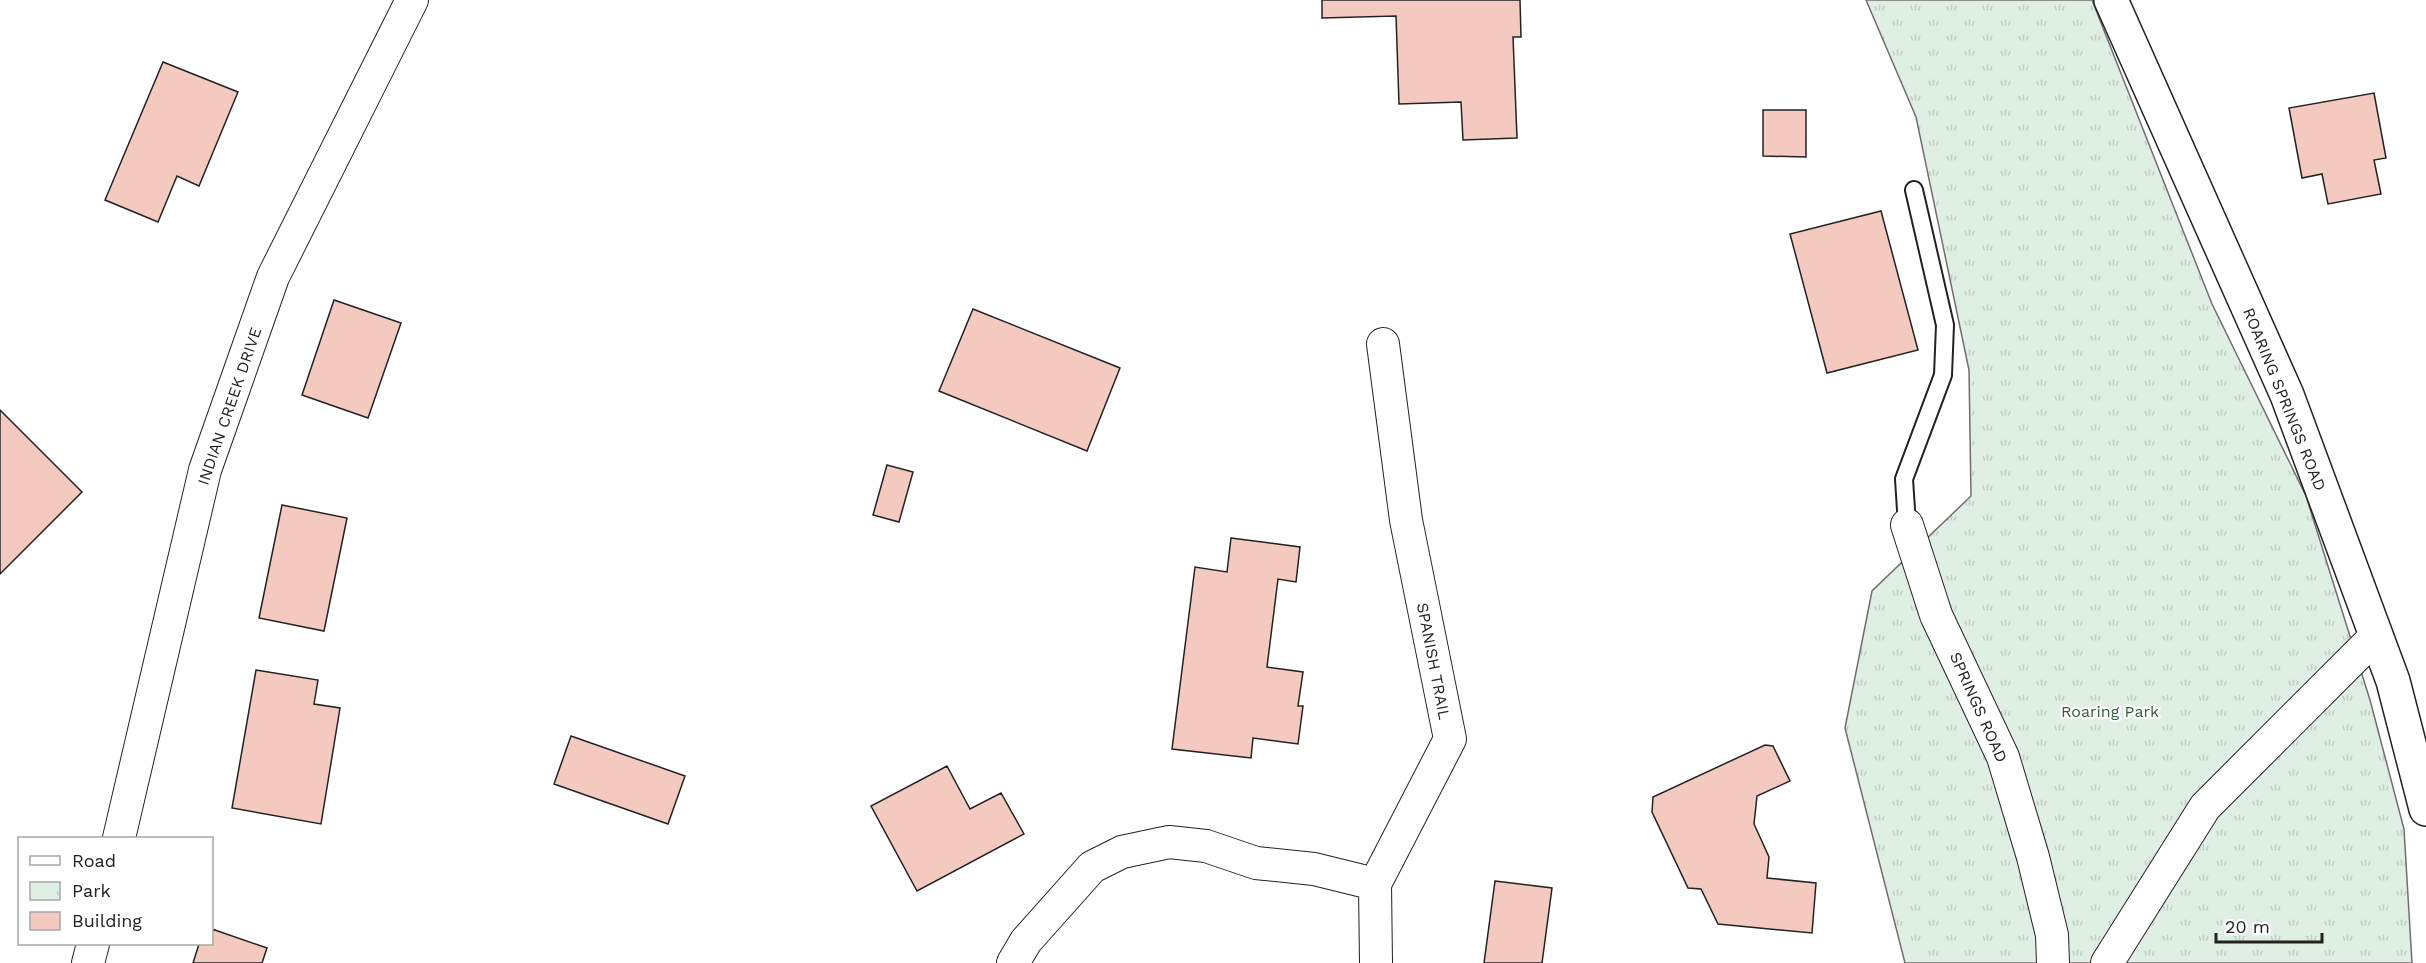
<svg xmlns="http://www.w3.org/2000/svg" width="2426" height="963" viewBox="0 0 2426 963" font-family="'Work Sans',sans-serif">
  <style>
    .park { fill: url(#park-tufts); stroke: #6f6f6f; stroke-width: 1.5 }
    .building { fill: #f3c9c0; stroke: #222; stroke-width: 1.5 }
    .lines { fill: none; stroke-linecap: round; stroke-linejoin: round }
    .lane-casing { stroke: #222; stroke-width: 20 }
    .street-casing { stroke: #222; stroke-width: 34 }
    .secondary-casing { stroke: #222; stroke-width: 36 }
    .lane { stroke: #fff; stroke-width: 16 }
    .street { stroke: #fff; stroke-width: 32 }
    .secondary { stroke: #fff; stroke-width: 33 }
    .labels { text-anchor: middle; stroke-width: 4.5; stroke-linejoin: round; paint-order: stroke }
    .street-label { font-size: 16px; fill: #222; stroke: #fff }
    .park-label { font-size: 16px; fill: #2f5e38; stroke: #fff }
  </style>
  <defs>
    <pattern id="park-tufts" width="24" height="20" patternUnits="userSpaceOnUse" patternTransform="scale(1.5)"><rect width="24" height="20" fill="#e0efe3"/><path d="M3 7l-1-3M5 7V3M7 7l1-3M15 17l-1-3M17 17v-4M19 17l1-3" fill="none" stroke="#c0cdc2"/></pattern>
  </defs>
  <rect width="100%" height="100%" fill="#fff"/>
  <path class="park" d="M1866,0H2092L2212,304L2306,496L2370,700L2404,829L2412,963H1905L1845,728L1872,591L1971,496L1969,370L1916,117Z"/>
  <path class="building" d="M1322,0H1520L1521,37H1513L1517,138L1463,140L1461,102L1399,104L1396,16L1322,18Z
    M163,62L238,92L199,186L177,176L158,222L105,200Z
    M2374,93L2386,158L2374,160L2381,194L2328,204L2322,174L2302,178L2289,108Z
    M1763,110H1806V157L1763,156Z
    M1881,211L1918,350L1827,373L1790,234Z
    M334,300L401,323L368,418L302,395Z
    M973,309L1120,368L1087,451L939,391Z
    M0,410L82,492L0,574Z
    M887,465L913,472L899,522L873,515Z
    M282,505L347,518L324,631L259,618Z
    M1231,538L1300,547L1296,582L1278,579L1267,667L1303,672L1298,706H1303L1298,744L1253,738L1251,758L1172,749L1195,567L1227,572Z
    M256,670L318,680L314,704L340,708L321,824L232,808Z
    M571,736L685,776L668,824L554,784Z
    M1765,745L1773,746L1790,781L1757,796L1754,824L1769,857L1767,878L1816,883L1812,933L1718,924L1701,889L1688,888L1652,812L1653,797Z
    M947,766L970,809L1001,793L1024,834L917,891L871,806Z
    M1495,881L1552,888L1542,963H1484Z
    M212,929L267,948L262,963H193L199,944H212Z"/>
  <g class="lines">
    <g class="lane-casing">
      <path id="lane" d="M1907,525L1904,479L1943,375L1945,325L1914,190"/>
    </g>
    <g class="street-casing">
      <path id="street" d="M1907,525L1936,615L2003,757L2033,857L2052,935L2053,963
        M119,838L205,470L273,277L412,0
        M88,963L93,944
        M1013,963L1026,941L1092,867L1122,852L1169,842L1206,846L1256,863L1314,869L1375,884
        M1376,963L1375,884L1450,739L1406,520L1383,344
        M2107,963L2205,807L2376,636"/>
    </g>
    <g class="secondary-casing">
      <path id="secondary" d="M2111,0L2287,395L2393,681L2426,809"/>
    </g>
    <use href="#lane" class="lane"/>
    <use href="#street" class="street"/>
    <use href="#secondary" class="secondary"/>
  </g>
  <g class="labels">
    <g class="street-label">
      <text transform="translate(2285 399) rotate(68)" y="6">ROARING SPRINGS ROAD</text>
      <text transform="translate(229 406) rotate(-71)" y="6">INDIAN CREEK DRIVE</text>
      <text transform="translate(1434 661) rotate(79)" y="6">SPANISH TRAIL</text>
      <text transform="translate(1979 707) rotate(66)" y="6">SPRINGS ROAD</text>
    </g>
    <g class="park-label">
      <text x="2110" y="717">Roaring Park</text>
    </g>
  </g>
  <rect x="18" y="837" width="195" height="108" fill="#ffffff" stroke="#a7a7a7" stroke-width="1.5"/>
  <rect x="30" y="856" width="30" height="9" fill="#ffffff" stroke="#a7a7a7" stroke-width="1.5"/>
  <text x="72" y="867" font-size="18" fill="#222222">Road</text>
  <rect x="30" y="882" width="30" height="18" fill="url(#park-tufts)" stroke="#a7a7a7" stroke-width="1.5"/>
  <text x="72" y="897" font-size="18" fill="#222222">Park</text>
  <rect x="30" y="912" width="30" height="18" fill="#f3c9c0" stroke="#a7a7a7" stroke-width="1.5"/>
  <text x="72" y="927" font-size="18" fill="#222222">Building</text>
  <path d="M2216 933v9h106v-9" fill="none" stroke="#222222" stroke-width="3"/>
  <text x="2225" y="933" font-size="18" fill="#222222" stroke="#ffffff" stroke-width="4.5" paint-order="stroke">20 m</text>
</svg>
